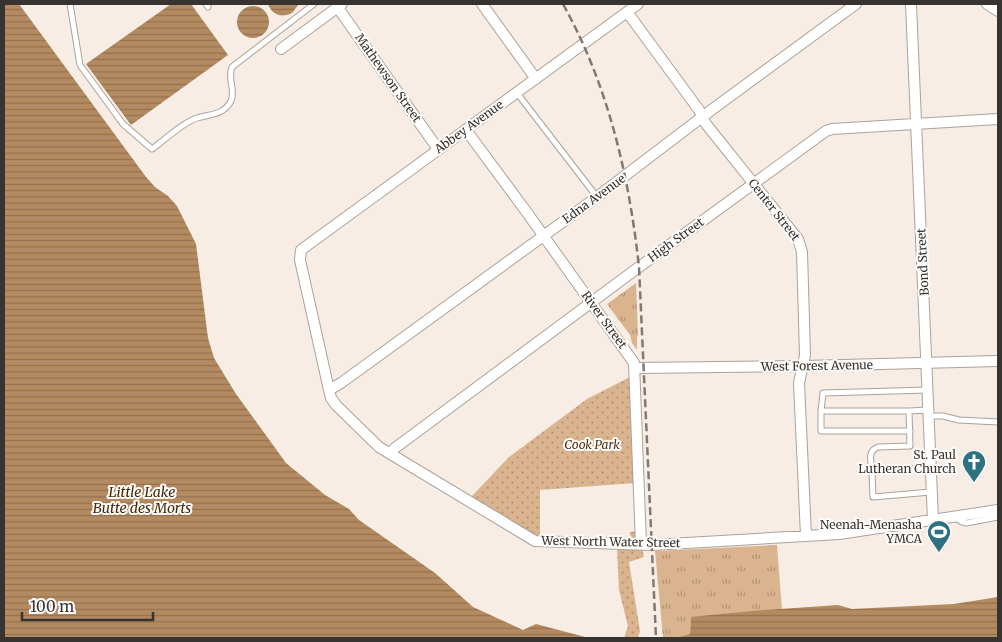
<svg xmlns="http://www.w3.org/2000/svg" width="1002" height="642" viewBox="0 0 1002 642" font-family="Merriweather,serif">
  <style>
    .grass { fill: url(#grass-tufts) }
    .park { fill: url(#park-dots) }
    .water { fill: url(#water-rules) }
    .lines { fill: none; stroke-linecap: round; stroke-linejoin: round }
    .lane-casing { stroke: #aba29a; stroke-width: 7 }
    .street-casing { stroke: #aba29a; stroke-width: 12 }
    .lane { stroke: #fff; stroke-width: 5 }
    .street { stroke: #fff; stroke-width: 10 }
    .rail { stroke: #7f7974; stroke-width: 2.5; stroke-dasharray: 8 4; stroke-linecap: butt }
    .labels { text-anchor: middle; stroke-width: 4; stroke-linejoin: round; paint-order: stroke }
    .street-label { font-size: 12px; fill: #373330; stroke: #fefcfa }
    .park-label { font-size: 12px; font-style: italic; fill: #4d2f0d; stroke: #fefcfa }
    .poi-label { font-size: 12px; fill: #373330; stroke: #fefcfa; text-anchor: end }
    .water-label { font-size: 14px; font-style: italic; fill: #452805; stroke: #fefcfa }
  </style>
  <defs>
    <pattern id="grass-tufts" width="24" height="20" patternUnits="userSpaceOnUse" patternTransform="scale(1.25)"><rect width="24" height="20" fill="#dab48e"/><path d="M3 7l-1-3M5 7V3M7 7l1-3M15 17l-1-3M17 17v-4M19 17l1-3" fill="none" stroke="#b29374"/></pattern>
    <pattern id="park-dots" width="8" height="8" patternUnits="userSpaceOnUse" patternTransform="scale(1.25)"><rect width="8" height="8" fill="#dab48e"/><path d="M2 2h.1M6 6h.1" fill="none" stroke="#b29374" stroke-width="1.8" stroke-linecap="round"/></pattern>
    <pattern id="water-rules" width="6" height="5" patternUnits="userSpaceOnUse" patternTransform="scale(1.25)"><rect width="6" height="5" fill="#b48a60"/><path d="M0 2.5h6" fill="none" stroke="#937150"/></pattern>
  </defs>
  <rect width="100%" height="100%" fill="#f7ede4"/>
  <path class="grass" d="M636,283L638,335L637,337V350L632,343L630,335L607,304Z
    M777,545L782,610L751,611L691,618L690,634L678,637L663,638L655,551Z"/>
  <path class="park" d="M630,377L635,483L540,490V535H535L471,497L509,457L587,399Z
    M638,531L644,557L629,562L640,631L638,638H624L628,626L619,590L617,549L631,550L630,532Z"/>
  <path class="water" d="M4,4H19L146,177L155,187L168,196L177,206L196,244L208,338L214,358L236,394L286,463L325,495L349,509L359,520L435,573L473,607L523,630L536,624L589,638H4Z
    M171,4H191L228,55L131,125L86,64Z
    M268,4H299L292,13C282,18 272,15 268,4Z
    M237 22a16 16 0 1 1 32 0a16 16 0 1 1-32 0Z
    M998,597V638H663L678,637L690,634L691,617L751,611L838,605L852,609L954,604Z"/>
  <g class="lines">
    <g class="lane-casing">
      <path id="lane" d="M70,4L80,65L123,124L152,149C165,140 183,122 197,118C210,114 224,115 231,101C236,89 227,80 232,67L314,4
        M206,4L208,7
        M517,93L597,197
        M821,411V431H910
        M909,411H821L823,393L928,390
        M929,416H943L959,420L998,422
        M931,468L872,471L873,497L931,492
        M872,471C871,462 867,451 878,447L910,446L909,411L928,410
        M956,518L962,522L966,523L998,517"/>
    </g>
    <g class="street-casing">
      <path id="street" d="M482,4L536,79
        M638,4L301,250L300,260L329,390L331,398L336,405L379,447L535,541L652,545L839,534L998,510
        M911,4L933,520
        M987,4L998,11
        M338,8L438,149
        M627,12L699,110L706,124L798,239L802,252L805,355L799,383L806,536
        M281,49L342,4
        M466,130L528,214L634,363L641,544
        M635,368L803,366L998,361
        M329,390L341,383L597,197L710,111L856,4
        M390,454L395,448L639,267L826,131L832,129L998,119"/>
    </g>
    <use href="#lane" class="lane"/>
    <use href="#street" class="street"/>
    <path class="rail" d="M563,4C608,85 629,175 639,267L656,638"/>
  </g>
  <defs>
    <g id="church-pin" transform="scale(1.25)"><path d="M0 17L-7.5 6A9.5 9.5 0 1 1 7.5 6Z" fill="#2e7282" stroke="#fefcfa"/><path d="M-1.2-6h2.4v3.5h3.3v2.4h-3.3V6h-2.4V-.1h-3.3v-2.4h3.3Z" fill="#fff"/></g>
    <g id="stadium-pin" transform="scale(1.25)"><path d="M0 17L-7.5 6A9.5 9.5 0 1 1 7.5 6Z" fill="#2e7282" stroke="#fefcfa"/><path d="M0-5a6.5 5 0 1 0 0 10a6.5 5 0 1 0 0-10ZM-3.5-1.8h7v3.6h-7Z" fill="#fff"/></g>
  </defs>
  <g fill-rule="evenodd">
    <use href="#church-pin" x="974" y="462"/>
    <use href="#stadium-pin" x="939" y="532"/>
  </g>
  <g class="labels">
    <g class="street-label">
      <text transform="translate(388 78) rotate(55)" y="4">Mathewson Street</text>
      <text transform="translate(469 127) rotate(-36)" y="4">Abbey Avenue</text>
      <text transform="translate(594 199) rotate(-36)" y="4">Edna Avenue</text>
      <text transform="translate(774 210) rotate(52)" y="4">Center Street</text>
      <text transform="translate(676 240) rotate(-36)" y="4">High Street</text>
      <text transform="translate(923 262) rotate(-93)" y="4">Bond Street</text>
      <text transform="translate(604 320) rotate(54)" y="4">River Street</text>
      <text transform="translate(817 366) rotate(-1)" y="4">West Forest Avenue</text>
      <text transform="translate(611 542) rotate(1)" y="4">West North Water Street</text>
    </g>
    <g class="park-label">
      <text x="592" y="449">Cook Park</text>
    </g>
    <g class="poi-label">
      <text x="956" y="459">St. Paul<tspan x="956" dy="14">Lutheran Church</tspan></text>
      <text x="922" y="529">Neenah-Menasha<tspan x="922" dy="14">YMCA</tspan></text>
    </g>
    <g class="water-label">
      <text x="142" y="497">Little Lake<tspan x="142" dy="16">Butte des Morts</tspan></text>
    </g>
  </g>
  <rect width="1002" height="642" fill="none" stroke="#373330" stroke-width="10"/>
  <path d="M22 612v8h131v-8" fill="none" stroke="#373330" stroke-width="2.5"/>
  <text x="30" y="612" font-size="15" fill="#373330" stroke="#fefcfa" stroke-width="4" paint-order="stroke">100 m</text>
</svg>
